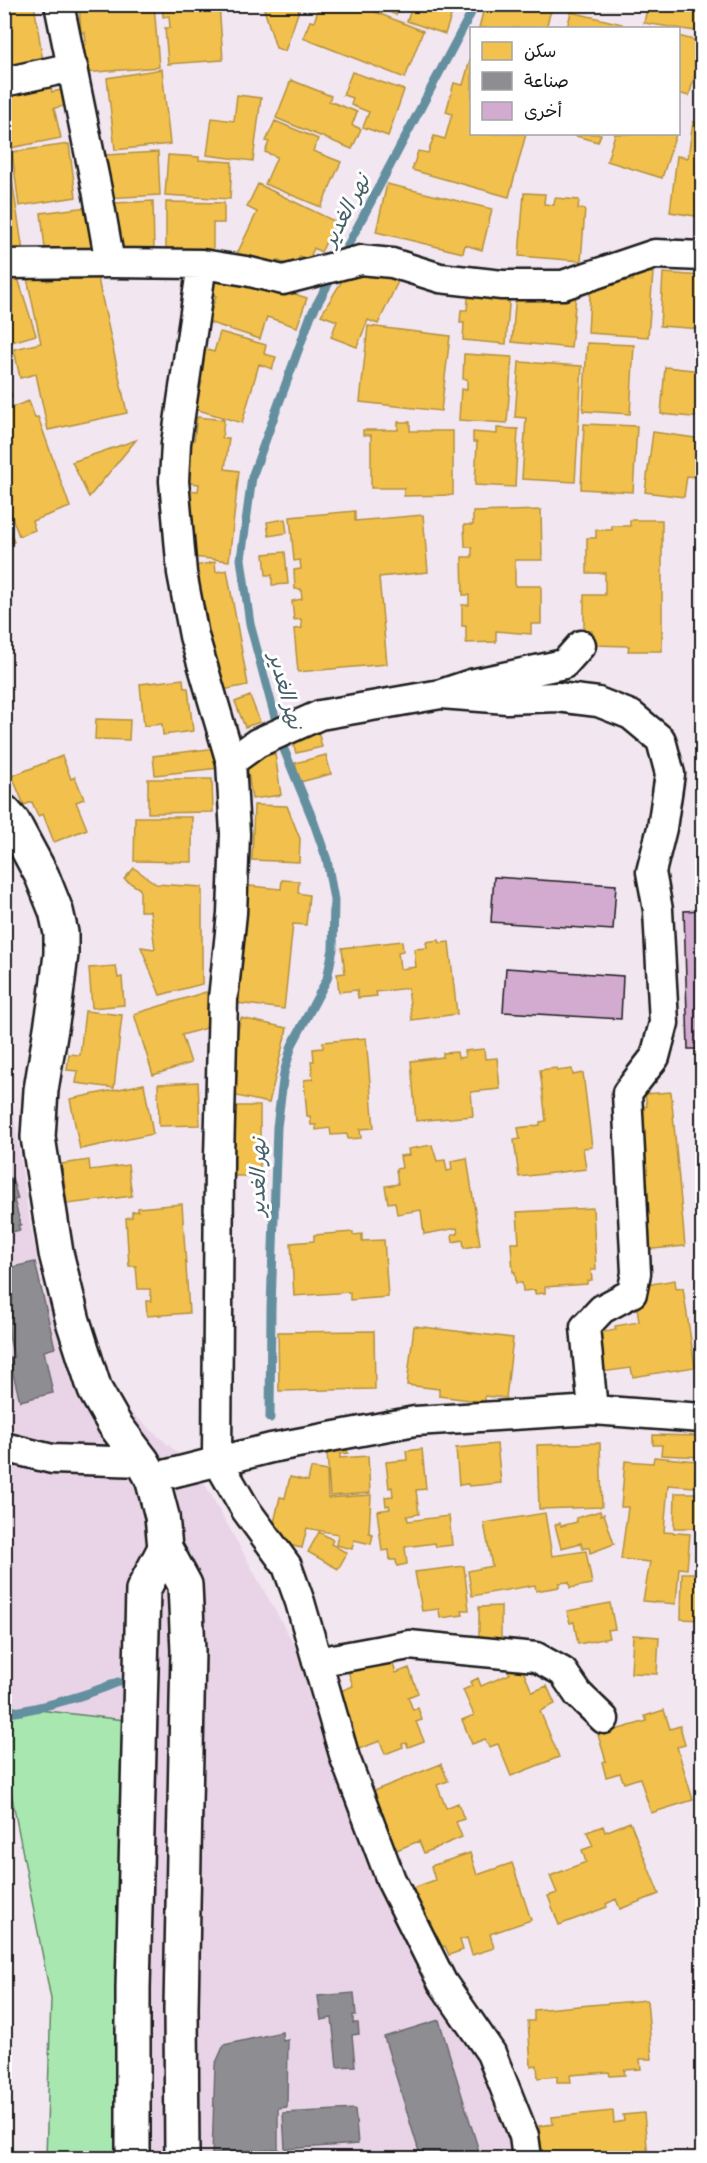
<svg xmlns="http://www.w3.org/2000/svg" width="707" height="2163" viewBox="0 0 707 2163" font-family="Dekko,'Playpen Sans Arabic',sans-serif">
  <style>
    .built { fill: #e9d4e7 }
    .green { fill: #a8e8b0; stroke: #628266; stroke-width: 1.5 }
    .homes { fill: #f2c14e; stroke: #b2903f; stroke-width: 1.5 }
    .industry { fill: #8d8d92; stroke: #6b6b6f; stroke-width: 1.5 }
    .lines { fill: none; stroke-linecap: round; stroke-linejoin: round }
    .stream { stroke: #648f9f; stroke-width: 9 }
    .building { fill: #d3abd1; stroke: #1c1c1c; stroke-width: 1.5 }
    .street-casing { stroke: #1c1c1c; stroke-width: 33 }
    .secondary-casing { stroke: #1c1c1c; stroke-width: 38 }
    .street { stroke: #fff; stroke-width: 28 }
    .secondary { stroke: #fff; stroke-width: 33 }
    .labels { text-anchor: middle; stroke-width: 6; stroke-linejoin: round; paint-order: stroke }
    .water-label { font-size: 21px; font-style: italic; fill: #465f68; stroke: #fff }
  </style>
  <rect width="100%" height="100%" fill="#f2e6f1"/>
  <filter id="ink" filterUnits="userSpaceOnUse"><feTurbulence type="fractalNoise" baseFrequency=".0167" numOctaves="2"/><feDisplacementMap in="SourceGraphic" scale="12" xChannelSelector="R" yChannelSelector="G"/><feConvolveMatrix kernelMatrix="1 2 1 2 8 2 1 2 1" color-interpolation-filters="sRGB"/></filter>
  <g filter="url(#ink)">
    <path class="built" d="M4,1046L28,1212L44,1294L125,1407L197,1470L320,1691L378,1867L485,2026L513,2158H116L133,1721L5,1706Z"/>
    <path class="green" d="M4,1706L133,1721L116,2158H46L51,1999L5,1761Z"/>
    <path class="homes" d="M4,4H34L44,68L4,74Z
      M79,4H154L159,67L84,73L81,45L86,44L85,32L81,33Z
      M162,4H219L223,60L168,64L165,28H170L169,16L163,17Z
      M265,4H301L285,51L276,48L264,9Z
      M315,4H355L423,31L405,78L303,38L310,21L314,22L318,10L314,8Z
      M370,4H400L396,15Z
      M413,4H455L445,34L407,21Z
      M485,4H542L552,7L546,28H479Z
      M648,4H702V32L644,23Z
      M571,12L622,24L621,28H567Z
      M678,36L702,42V50L689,96L678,93Z
      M472,53V134H526L509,197L412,170L418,151L428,153L434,136L445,139L452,114L446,112L454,83L463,85Z
      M162,69L170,144L115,150L107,78Z
      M352,72L404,90L388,136L363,127L369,112L351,105L353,98L343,95Z
      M49,77L52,92L62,90L65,106L54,108L61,138L5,149L4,86Z
      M291,80L331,96L329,101L357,112L352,125L361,129L352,149L276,118Z
      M237,95L261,98L253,161L207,155L212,118L234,121Z
      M275,121L318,139L313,151L341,162L321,207L265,184L277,157L265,152L269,142L266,141Z
      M693,122L702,124V217L670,212L677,156L688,158Z
      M569,134H601L598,142Z
      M615,134H676L662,178L607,161Z
      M69,144L76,197L19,206L12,152Z
      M158,152L160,195L104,198L106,155Z
      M8,153L24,258L4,261V154Z
      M168,155L199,157V160L232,162L230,199L165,195Z
      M258,184L336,222L321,252L314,248L309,260L300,256L294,268L277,260L272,271L237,254L257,212L247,207Z
      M387,184L492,209L482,250L465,245L463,253L376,232Z
      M524,193L545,194L544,204L554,205L555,198L579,200L578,209H585L581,261L519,256Z
      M153,201L154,253L122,254L117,246L115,203Z
      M166,202L224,203V223H213V255H166Z
      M95,206L100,251L46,258L41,213Z
      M351,266L401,275L378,324L368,320L357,347L331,337L337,321L321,315Z
      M44,269L47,281L96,270L127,413L48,430L36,374L20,378L14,349L41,343L26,273Z
      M215,269L307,298L297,327L267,317L260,339L208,322L216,296L208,293Z
      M16,272L36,335L5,344L4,276Z
      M633,272L653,273L648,337L588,333L591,278L633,281Z
      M663,273L702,276V329L660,326Z
      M469,289L510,292L506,344L463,340L464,323H460L461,310H467Z
      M516,293L576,295L571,348L512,342Z
      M368,326L450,336L441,411L360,402Z
      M220,332L266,345L264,354L276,357L272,369L259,364L242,423L195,409L202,382L195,380L204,349L214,352Z
      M587,343L634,345L630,414L583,411Z
      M464,354L512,357L507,423L459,420L461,389L467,390V379H463Z
      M519,362L582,366L575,482L522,479L526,418L515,417Z
      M665,367L702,371V418L661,414Z
      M4,370L12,397L4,399Z
      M29,401L35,418L38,417L70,507L32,521L35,530L19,536L4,496V410Z
      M197,417L224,420L222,438H229L225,469L239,471L229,561L184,556L190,502L182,501L184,490L198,491L199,484L181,482L186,440L194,441Z
      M398,422H410V431H453V495L404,496V488H371V435H363V430H398Z
      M584,424L637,426L633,492L581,489Z
      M497,428L518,429L515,487L475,485L477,442H473V432L497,434Z
      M653,432L702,439V478L687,476L684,497L645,492Z
      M136,440L89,497L72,462Z
      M541,510L542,560H515V586H541V624H531V634L496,631V642L466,643V626H462V605H469V595H463L462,557H472V547H465L464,525H473V512Z
      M355,511V521L423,515L428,572L379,577L387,664L298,672L294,629L302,628L301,619L294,620L292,601L302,599L301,589H295L294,570L301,569L300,560L294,561L290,517Z
      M4,517L14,542L4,544Z
      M285,519L287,533L269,536L267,522Z
      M630,520H662V651H628L629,646L592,645V631H584V595H605V573H587V538H596V530H612V526H630Z
      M285,552L288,584L272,585V575H266L264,554Z
      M215,562L216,572L227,570L248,685L217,691L195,566Z
      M183,679L184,688H188L193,731L163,735L162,724L144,726L140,684Z
      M250,696L260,722L245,727L235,702Z
      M96,719L130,720L129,740L95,739Z
      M318,731L322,747L296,753L291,737Z
      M216,748L219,768L155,775L153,756Z
      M275,754L281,795L252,799L246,758Z
      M326,755L331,774L300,782L295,763Z
      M62,756L71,779L75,777L84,799L76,802L87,829L54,842L43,814L38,816L32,802L24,805L12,776Z
      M148,779H212L213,812L148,813Z
      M254,805L287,806L300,839L299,862L252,860Z
      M135,817H192V862L134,861Z
      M134,868L156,884L202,887V984L160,995L141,947L155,949L150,911H140V889L124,879Z
      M282,880L299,881L298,893L309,895L306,925L293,924L284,1009L229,1002L239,885L281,889Z
      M439,940L440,943L449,942L457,1014L412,1020L408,988L376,992L377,996L358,998L357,990L339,992L337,974L345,973L342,948L402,941L403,951L398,952L400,969L416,967L414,949L427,948L426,942Z
      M116,966L118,978L122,977L124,1005L92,1008L89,968Z
      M206,992L216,1025L182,1035L191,1063L153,1075L134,1014Z
      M85,1011L122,1015L114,1088L76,1083L78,1071L67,1070L69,1054L80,1055Z
      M241,1018L287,1028L269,1103L223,1093Z
      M366,1038L374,1128L360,1129L361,1138L348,1139L347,1134L331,1135L330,1128L316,1130V1125H311L310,1116H307L304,1080L313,1079L311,1061H314L313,1049L323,1048V1042Z
      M484,1049L485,1059L497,1058L500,1089L471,1092L473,1116L416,1121L411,1061L443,1057V1053L457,1052L458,1058L465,1057L464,1051Z
      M557,1068V1071L572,1069L573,1075L583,1073L592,1147L583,1148L586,1169L519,1177L514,1140L520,1139L518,1128L540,1125V1122L546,1121L540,1070Z
      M198,1082L200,1125L159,1126L158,1084Z
      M144,1084L153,1134L80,1149L70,1099Z
      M671,1092L685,1246L642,1250L640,1107L647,1106L645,1094Z
      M232,1106H260V1176H232Z
      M432,1145L437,1161L445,1160L447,1171L452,1170L451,1161L467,1158L480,1245L464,1248L463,1240L453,1242L452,1234H458L457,1228L424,1234L421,1210L397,1214L395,1202L388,1203L385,1186L398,1184L396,1169L402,1168L400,1156L409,1155L408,1149Z
      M89,1160L90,1170L128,1165L132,1196L67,1204L62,1164Z
      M182,1204L189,1313L147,1316L146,1301H151L150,1289H138L136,1266H129L126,1218L132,1217V1212L138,1211V1208Z
      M593,1208L596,1270H591L592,1280L587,1281V1284L545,1287V1293L535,1294V1290L523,1291L522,1283H516L515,1272H513L511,1243H519L517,1212Z
      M353,1232V1235L362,1234V1241L384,1240L388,1297L350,1300V1292L294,1296L291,1243L314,1241V1235Z
      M675,1280L676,1289L683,1288L695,1367L633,1377L631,1368L601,1372L590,1334L616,1330L615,1326L639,1322L636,1300L640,1286Z
      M414,1326L513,1338L506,1398L485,1396V1402L439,1396V1389L407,1385Z
      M374,1331L375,1389L279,1391L278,1332Z
      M653,1435L702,1436V1457L661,1455L662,1445H653Z
      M600,1443L602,1507L539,1509L537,1445Z
      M497,1444L501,1483L469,1486L468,1484L459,1485L456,1448Z
      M422,1449L426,1489L416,1490L419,1514L407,1516L408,1521L449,1516L452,1545L436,1547L435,1543L405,1547L407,1564L397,1566L396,1560H390L389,1550L382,1551L377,1511L390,1509L389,1505L386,1506L385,1497L393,1496L392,1487L389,1488L386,1462L407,1460L406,1451Z
      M347,1450L348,1453L340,1454V1458L368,1456L370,1493L330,1496L327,1452Z
      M654,1457L696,1461L694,1487L668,1485L664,1532L690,1534L687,1569L679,1568L676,1604L643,1601L650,1562L621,1559L628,1507H621L625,1461L653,1463Z
      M311,1468L327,1471L328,1498L371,1495L369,1533L373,1534L371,1544L354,1540L352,1549L336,1545L338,1534L307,1528L302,1548L276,1542L280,1528L273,1527L280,1497L285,1498L290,1477L308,1481Z
      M675,1493H702V1620L681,1619L682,1573H695L696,1528H674Z
      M600,1511L601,1515L604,1514L614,1544L590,1553L589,1547L583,1549L581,1543L561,1548L555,1525L560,1523L561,1526L577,1522L576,1518Z
      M545,1513L552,1556L586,1551L592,1584L570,1588L569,1582L559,1583V1587L536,1591L535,1585L472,1596L468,1571L492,1566L484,1523Z
      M319,1532L333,1540L331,1544L347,1553L338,1569L308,1552Z
      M464,1566L469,1610H462L463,1615L440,1618L439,1609L422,1611L415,1572Z
      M610,1603L615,1629L607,1630L609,1638L578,1644L574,1622L570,1623L567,1611Z
      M501,1606V1641L479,1640V1607Z
      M633,1635L659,1637L657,1674L631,1673Z
      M389,1653L396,1673L409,1668L418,1693L408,1697L413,1710L418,1708L422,1720L416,1722L424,1741L408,1747L406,1743L402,1744L403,1747L385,1754L380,1741L353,1751L333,1694L353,1686L347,1668Z
      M521,1666L532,1692L547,1686L555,1704L540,1711L559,1757L511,1776L498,1744L489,1747L485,1739L472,1744L462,1720L474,1715L463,1690L472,1686L470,1682L478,1678L481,1686L510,1674L508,1671Z
      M664,1710L670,1729L680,1726L685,1745L677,1747L693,1800L651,1813L640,1778L624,1783L620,1773L606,1777L602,1762L606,1761L598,1735L647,1721L645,1716Z
      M441,1764L448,1781L437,1785L446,1808L458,1803L464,1819L456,1822L462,1837L424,1853L419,1841L394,1851L371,1792Z
      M630,1822L659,1894L620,1909L616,1899L606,1904L607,1907L559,1925L548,1896L557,1893L550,1876L586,1862L582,1850L593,1846L587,1832L603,1826L605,1832Z
      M470,1853L477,1875L512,1863L531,1920L490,1934L494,1948L472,1955L467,1938L460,1940L463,1950L449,1955L445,1946L433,1950L413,1888L435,1880L431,1866Z
      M647,2000L652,2059H640L641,2069L624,2070L625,2075L610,2076L609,2072L570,2075L571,2082H557V2076L538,2078L537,2065L531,2066L528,2021H534V2010Z
      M613,2111L614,2123L624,2121L623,2115L644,2113L648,2158H542L539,2126L553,2124L552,2117Z
      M700,2117H702V2158H699L697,2135L702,2134Z"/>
    <path class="industry" d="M12,1178L18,1199L14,1200L21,1225H18L20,1230L4,1234V1180Z
      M35,1262L55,1348L44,1351L53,1393L20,1401L9,1358L14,1357L4,1315V1269Z
      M354,1993L356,2015H353V2023H358L359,2034L352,2035L355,2066L337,2067L332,2018L321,2020L318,1996Z
      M439,2020L481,2158H421L384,2037Z
      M282,2032L283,2041L288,2040L287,2107L278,2108V2149L212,2155L215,2065L224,2045Z
      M355,2109L358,2144L285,2149L283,2113Z
      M266,2155V2158H208Z"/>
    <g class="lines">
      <path class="stream" d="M340,260L471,13L474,4
        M270,1418L271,1308L277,1127L284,1073L292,1045L327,979L333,949L334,900L327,860L313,820L283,747L250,624L241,559L252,477L311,315L334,273
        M4,1714C46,1707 80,1698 118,1682"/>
    </g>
    <path class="building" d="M494,877L616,885L613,930L491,922Z
      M702,910V1049H688L684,911Z
      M506,968L623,976L621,1019L503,1012Z"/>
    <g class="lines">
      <g class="street-casing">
        <path id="street" d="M59,4L98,195L110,263
          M4,82L73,67
          M4,264L110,263L202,264L246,271L283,280L361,260L392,263L440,278L502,285H563L655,254L702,256
          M202,264L176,443L174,481L182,573L194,636L231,762L235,834L232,913L223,999L219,1158L217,1460L246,1510L287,1566L300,1602L345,1758L391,1880L442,1982L491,2053L524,2136L527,2158
          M441,694L507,699L557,697L598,702L631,715L661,740L670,774L662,828L651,872L658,910L664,1023L655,1057L627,1093L636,1273L632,1293L602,1309L585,1327L593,1410
          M231,762L257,743L320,715L441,694L471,684L564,664L581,645
          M4,1447L52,1459L143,1462
          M152,1478L271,1448L415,1421L593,1410L702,1418
          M317,1662L409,1645L536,1657L563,1672L578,1694L604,1719"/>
      </g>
      <g class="secondary-casing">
        <path id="secondary" d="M4,812L13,822L42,876L56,911L61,933V954L55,1004L41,1090L38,1137L56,1253L73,1321L95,1390L115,1425L143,1462L152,1478L162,1516L165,1548L185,1585L188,1651L181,2008L182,2158
          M133,2158V1988L143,1590L165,1548"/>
      </g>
      <use href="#street" class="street"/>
      <use href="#secondary" class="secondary"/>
    </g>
  </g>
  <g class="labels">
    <g class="water-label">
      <text transform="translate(346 210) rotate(-62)" y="7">نهر الغدير</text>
      <text transform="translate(286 691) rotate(75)" y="7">نهر الغدير</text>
      <text transform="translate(258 1177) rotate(-89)" y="7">نهر الغدير</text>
    </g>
  </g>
  <rect width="707" height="2163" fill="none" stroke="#fff" stroke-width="24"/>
  <rect x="12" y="12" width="683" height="2139" fill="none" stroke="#1c1c1c" stroke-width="2" filter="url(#ink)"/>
  <rect x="470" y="27" width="210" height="108" fill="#ffffff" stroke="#a4a4a4" stroke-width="1.5"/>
  <rect x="482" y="42" width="30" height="18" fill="#f2c14e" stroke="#a4a4a4" stroke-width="1.5"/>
  <text x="524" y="57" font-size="18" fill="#1c1c1c">سكن</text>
  <rect x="482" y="72" width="30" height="18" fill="#8d8d92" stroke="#a4a4a4" stroke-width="1.5"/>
  <text x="524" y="87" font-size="18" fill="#1c1c1c">صناعة</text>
  <rect x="482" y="102" width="30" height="18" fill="#d3abd1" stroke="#a4a4a4" stroke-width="1.5"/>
  <text x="524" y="117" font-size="18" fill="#1c1c1c">أخرى</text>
</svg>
